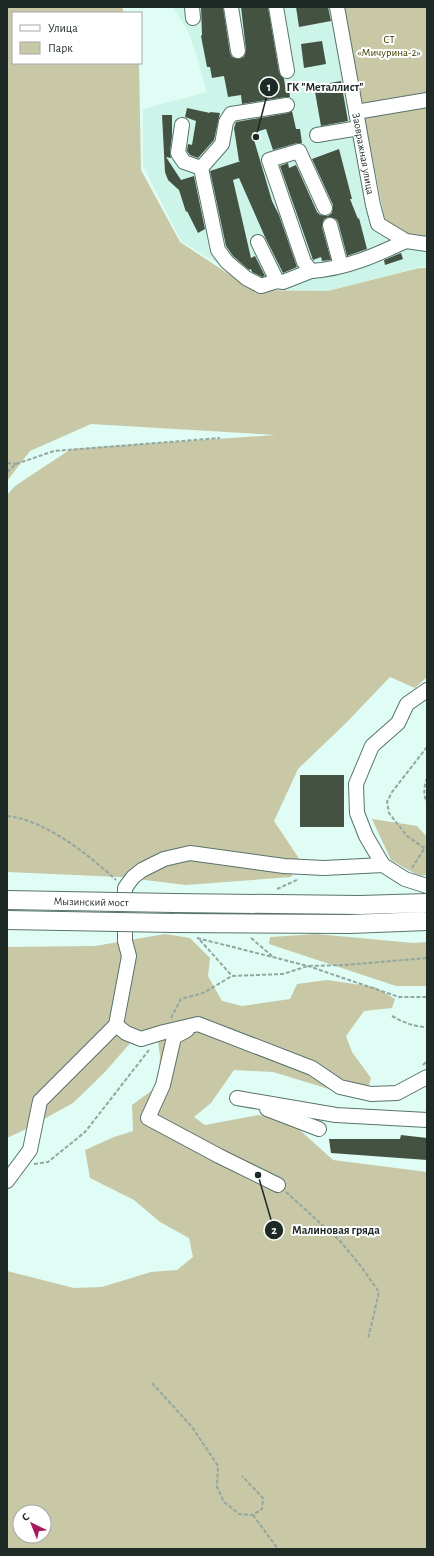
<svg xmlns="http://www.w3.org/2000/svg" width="434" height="1556" viewBox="0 0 434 1556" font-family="'Alegreya Sans',sans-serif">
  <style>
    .built { fill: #cdf4e8 }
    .green { fill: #c8c7a6; fill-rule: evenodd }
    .building { fill: #445241 }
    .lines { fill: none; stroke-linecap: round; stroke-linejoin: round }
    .minor-casing { stroke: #58736b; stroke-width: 16 }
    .major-casing { stroke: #58736b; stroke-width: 20 }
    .path { stroke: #91a7a0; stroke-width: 2; stroke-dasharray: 4 2; stroke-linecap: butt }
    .minor { stroke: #fff; stroke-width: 14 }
    .major { stroke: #fff; stroke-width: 18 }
    .major-bridge-casing { stroke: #58736b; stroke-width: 20; stroke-linecap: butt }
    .major-bridge { stroke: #fff; stroke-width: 18 }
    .labels { text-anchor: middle; stroke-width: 4; stroke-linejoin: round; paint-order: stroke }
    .park-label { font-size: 11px; fill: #423e01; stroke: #fff }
    .street-label { font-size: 11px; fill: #1e2a26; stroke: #fff }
    .leader { fill: none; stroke: #1e2a26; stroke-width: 1.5 }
    .callout-dot { fill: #1e2a26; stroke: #fff; stroke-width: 1.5 }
    .mark-label { font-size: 12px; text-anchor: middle; font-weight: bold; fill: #fff }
    .callout-label { font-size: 12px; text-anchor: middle; font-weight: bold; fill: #1e2a26; stroke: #fff; stroke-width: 4; stroke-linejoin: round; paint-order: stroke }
  </style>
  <rect width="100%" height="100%" fill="#dffdf4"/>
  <path class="built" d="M173,7H343L427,242V267H420L328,291L257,288L181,241L143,166V109L207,92L195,51L188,31Z"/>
  <path class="green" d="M7,7H122L124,13H13V63H139L141,170L180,242L253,290L328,291L419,268H427V677L415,688L390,677L346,723L298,769L274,821L300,860L291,877L186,885L120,877L7,872V495L15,486L71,449L276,435L91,424L30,451L7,481Z
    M343,7H427V242H422L385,221Z
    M372,819L417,826L427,837V875L419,876L391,860Z
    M165,934L190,938L210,958L208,976L222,1001L242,1006L290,999L297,984L327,980L375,987L395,999L392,1008L364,1011L346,1036L352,1052L371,1078L365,1100L273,1072L234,1070L211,1103L194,1117L205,1125L258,1115L292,1123L333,1160L427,1172V1549H7V1271L74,1288L102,1287L151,1272L177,1270L193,1257L189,1238L160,1222L134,1200L90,1178L85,1150L114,1137L133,1131L132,1105L158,1086L160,1056L156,1029L139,1033L104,1073L73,1103L24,1130L7,1138V947L95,946ZM20,1512H44V1536H20Z
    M317,934L413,943L427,942V986H396L269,944L270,937Z"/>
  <path class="building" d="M201,7H223L230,53L232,57L239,59L244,57L246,50L241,7H268L279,72L284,79L286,91L289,90L290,97H286L242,104L241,95L228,97L224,76L212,78L210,67H207L201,36L202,35Z
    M296,7H328L331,21L299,27Z
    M322,41L326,64L304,68L301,44Z
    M341,81L348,121L321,126L314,86Z
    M187,108L210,113V112L220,113L214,140L198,158L190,155L187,151L188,144L192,145L196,121L185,117Z
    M292,111L296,129H300L302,143H297L273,150L266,129L252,133L272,201L279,215L297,267L283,273L265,237L239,178L233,180L251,258L255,256L265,276L262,277L252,272L251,269L249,270L233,256L226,246L210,171L241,161H239L234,128L236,122L288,113Z
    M162,115H172V136L170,152L171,158L166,157L181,180L194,176L205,229L198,233L187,211L186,212L179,190L168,180L165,172Z
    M339,149L352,199H350L358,219L359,218L367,249L347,256L338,222L336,219L328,217L324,219L322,227L331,260L322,261L321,257L313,260L280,166L288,163L289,168L296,165L317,212L320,215L328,216L332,213L333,205L312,159Z
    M401,253L403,259L385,265L384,260Z
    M300,775H344V827H300Z
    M401,1135L427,1138V1160L331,1153L329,1139H400Z"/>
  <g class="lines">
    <g class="minor-casing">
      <g id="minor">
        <path d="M192,7L193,18"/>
        <path d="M231,7L238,51"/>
        <path d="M276,7L287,71"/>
        <path id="s1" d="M337,7L373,205L378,224L406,241L427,244"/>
        <path d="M356,112L427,100"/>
        <path d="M182,125L178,153L184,162L201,168L218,250L227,262L246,278L261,286L277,281"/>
        <path d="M317,135L359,128"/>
        <path d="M201,168L222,144L226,122L231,114L287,105"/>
        <path d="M325,208L299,151L269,160L304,262L311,271C346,269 376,255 406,241"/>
        <path d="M330,225L341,266"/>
        <path d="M258,242L277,281L283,282L311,271"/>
        <path d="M427,690L407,704L398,723L372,746L356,784L357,813L366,836L383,865L405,879L427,886"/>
        <path d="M116,1025L126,1033L141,1039L164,1032L198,1024L312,1068L340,1087L371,1094L397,1093L427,1077"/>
        <path d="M187,1030L174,1037L163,1085L148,1118L219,1156L278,1185"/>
        <path d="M237,1098L336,1115L427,1120"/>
        <path d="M267,1109L319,1129"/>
        <path d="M7,1181L30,1150L40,1101L116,1025L129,956L125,941V888L133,877L142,870L164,859L190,853L284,866L324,868L383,865"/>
      </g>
    </g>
    <g class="major-casing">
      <path id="major" d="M174,903L360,905L427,903
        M174,923L350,924L427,921"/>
    </g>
    <path class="path" d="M7,463L16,464
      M7,472L16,464L54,451L220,438
      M427,747L392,792L387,802L389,813L407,836L427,850
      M427,778C424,786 423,795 427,803
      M7,816C45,820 88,854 116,880
      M412,868L424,849
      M277,889L299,879
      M197,938L308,966L399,997H427
      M251,938L272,956
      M200,940L232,976
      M392,1016C403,1022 414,1027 427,1027
      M171,1018L181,999L203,993L232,976L283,974L308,966L345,965L427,958
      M423,1065L427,1061
      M34,1164L48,1162L85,1132L149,1050
      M286,1192L340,1241L360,1265L379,1292L368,1339
      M152,1383L192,1427L218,1466L217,1487L224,1502L239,1514L253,1515L262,1509L263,1498L242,1476
      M253,1515L278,1549"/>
    <use href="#minor" class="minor"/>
    <use href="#major" class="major"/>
    <g class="major-bridge-casing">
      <g id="major-bridge">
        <path id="s2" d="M7,900L174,903"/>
        <path d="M7,920L174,923"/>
      </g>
    </g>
    <use href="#major-bridge" class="major-bridge"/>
  </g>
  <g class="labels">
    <g class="park-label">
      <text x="389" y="43">СТ<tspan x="389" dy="13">«Мичурина-2»</tspan></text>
    </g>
    <g class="street-label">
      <text dy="4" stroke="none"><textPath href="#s1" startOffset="149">Заовражная улица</textPath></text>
      <text dy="4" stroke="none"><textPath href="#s2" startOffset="84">Мызинский мост</textPath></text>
    </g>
  </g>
  <path class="leader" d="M256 137L269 87M258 1175L274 1230"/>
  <g class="callout-dot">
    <circle cx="256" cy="137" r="4"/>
    <circle cx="258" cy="1175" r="4"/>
    <circle cx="269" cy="87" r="10"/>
    <circle cx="274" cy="1230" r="10"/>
  </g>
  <g class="mark-label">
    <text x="269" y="91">1</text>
    <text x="274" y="1234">2</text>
  </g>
  <g class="callout-label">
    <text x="325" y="91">ГК "Металлист"</text>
    <text x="336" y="1234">Малиновая гряда</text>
  </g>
  <rect width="434" height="1556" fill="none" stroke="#1e2a26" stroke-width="16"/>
  <rect x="12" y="12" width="130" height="52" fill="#ffffff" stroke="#a5aaa8"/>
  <rect x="20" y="25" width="20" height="6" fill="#ffffff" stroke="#a5aaa8"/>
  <text x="48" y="32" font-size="12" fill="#1e2a26">Улица</text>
  <rect x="20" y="42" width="20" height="12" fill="#c8c7a6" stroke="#a5aaa8"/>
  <text x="48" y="52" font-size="12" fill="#1e2a26">Парк</text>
  <g transform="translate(32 1524) rotate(317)"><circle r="19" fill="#ffffff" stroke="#a5aaa8"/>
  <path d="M0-3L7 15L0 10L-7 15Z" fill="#a7195a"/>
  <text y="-6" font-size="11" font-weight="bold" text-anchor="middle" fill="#1e2a26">С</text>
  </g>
</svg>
